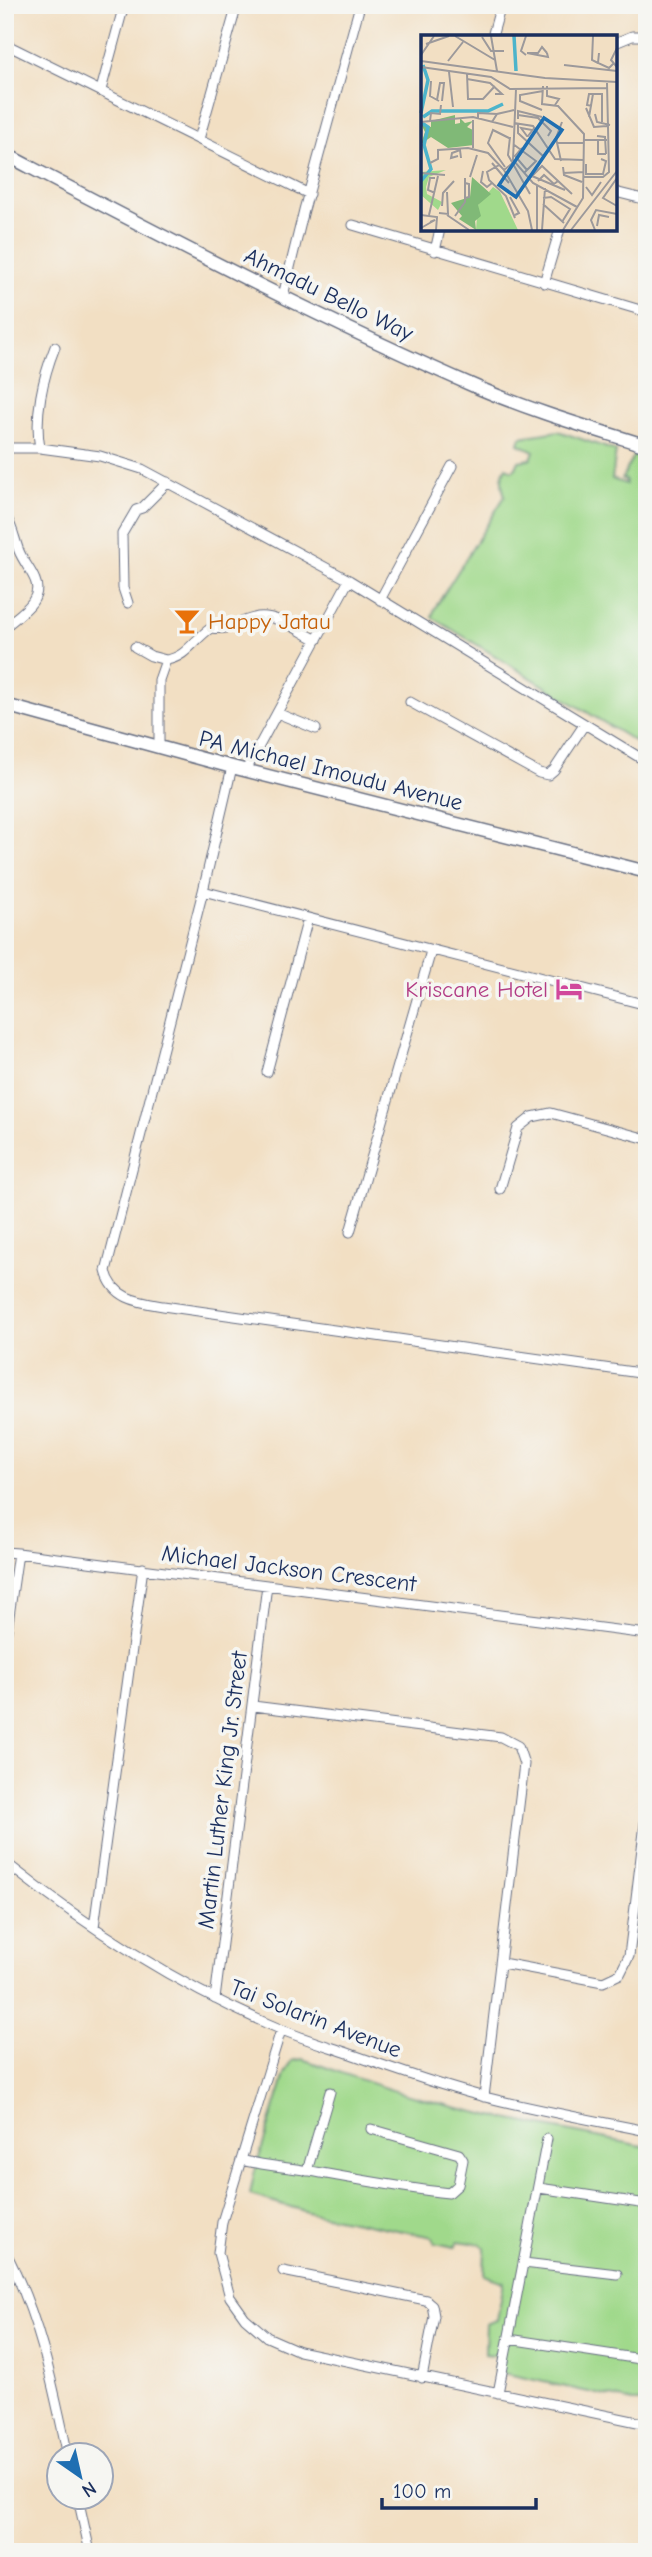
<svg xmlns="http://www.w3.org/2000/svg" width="652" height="2557" viewBox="0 0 652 2557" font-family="'Comic Neue',sans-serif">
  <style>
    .green { fill: #a0d98b; stroke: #5e8474; stroke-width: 2 }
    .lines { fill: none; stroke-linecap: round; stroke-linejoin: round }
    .street-casing { stroke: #666d81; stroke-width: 11 }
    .secondary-casing { stroke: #666d81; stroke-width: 15 }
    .street { stroke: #fff; stroke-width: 9 }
    .secondary { stroke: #fff; stroke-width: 12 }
    .labels { text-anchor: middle; stroke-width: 7; stroke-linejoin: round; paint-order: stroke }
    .street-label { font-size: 23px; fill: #1b2f5e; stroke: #f6f6f2 }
    .food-label { font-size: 23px; fill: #c56008; stroke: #f6f6f2; text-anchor: start }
    .hotel-label { font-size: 23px; fill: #b23c85; stroke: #f6f6f2; text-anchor: end }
    .inset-river { fill: none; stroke: #4cb4cb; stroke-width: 3.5 }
    .inset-road { fill: none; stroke: #9c999b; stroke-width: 2 }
    .view { fill: #1f6fb2; fill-opacity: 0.15; stroke: #1f6fb2; stroke-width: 3.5 }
    .inset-edge { fill: none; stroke: #1b2f5e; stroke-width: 3.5 }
  </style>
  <rect width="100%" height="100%" fill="#f6f6f2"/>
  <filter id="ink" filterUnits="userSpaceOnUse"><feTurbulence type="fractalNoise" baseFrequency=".0143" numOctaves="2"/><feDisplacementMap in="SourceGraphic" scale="14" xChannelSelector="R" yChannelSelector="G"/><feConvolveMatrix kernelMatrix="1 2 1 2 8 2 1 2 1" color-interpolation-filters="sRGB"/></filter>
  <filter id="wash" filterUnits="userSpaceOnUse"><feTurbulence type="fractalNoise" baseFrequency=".00686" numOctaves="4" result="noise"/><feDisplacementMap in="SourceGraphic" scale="28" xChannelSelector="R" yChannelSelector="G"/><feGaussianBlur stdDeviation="1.57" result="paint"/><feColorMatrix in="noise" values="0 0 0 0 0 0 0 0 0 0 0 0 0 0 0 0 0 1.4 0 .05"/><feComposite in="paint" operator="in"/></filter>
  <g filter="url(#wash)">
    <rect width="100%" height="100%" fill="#f2dfc3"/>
    <path class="green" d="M558,431L616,451L612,479L626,484V480L622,479L634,455L647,460V482H643L639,493L647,495V749L432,617L435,608L505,496C501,486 500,477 506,467L512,471L516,468L519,461L531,459L534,451L519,444L521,437Z
      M302,2059C341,2072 380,2088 420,2098C495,2119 571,2131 647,2147V2402H633L494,2371L496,2355L485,2354L486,2324L497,2320L504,2282L484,2275L485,2248L480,2244L458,2241L455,2247L435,2243L433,2237L311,2213L250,2195L254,2174L285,2074L292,2061Z"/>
  </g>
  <g filter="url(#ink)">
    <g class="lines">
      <g class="street-casing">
        <path id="street" d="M492,37L501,5
          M615,43L632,36H647
          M5,44L309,194
          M101,90L124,5
          M199,139L237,5
          M615,192L647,200
          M353,225L647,312
          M435,251L440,229
          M544,283L560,229
          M283,296L304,210L360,5
          M5,448H40L100,456L142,469L349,580L647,762
          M40,448C34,416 43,377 55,347
          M5,515C13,527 14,538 19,551C23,561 31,570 35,580C44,601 19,614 5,627
          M380,600L452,466
          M128,603L123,588L122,534L136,510L142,508L168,482
          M135,647L151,656L166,660L159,680V747
          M166,660C187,657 194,639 211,628C231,631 236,622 254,618C274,612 299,631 317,640
          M410,702L539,773L548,775L554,770L584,725
          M277,713L316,729
          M232,767L203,891L106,1271C113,1299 138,1302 163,1306L647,1374
          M246,770L349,580
          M203,891L647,1005
          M267,1072L308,918
          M500,1189L518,1128L532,1117L551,1113L647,1139
          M350,1232L431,951
          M5,1552L18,1553
          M5,1644L18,1553L647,1634
          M253,1706L501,1737L518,1746L524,1764L484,2097
          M5,1862C88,1928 182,1988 280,2029C301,2038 324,2045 345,2052C390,2068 435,2084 481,2096C535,2110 592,2120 647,2131
          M94,1927L143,1568
          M502,1963L603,1982L620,1974L629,1956L647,1807
          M215,1999L267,1585
          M281,2030L222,2222L218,2253L230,2297L245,2318L267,2337L299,2351L647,2424
          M241,2160C264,2166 287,2167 310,2171C356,2179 402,2188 449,2193L458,2185L463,2160L459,2154L371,2129
          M307,2171L330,2092
          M539,2188L647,2204
          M5,2251C39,2315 53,2385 68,2456
          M524,2263L617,2274
          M283,2271L426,2300L432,2305L434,2316L422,2378
          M509,2339L647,2360
          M498,2393L547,2139
          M78,2498L90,2552"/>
      </g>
      <g class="secondary-casing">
        <path id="secondary" d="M5,154C162,236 319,319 481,389C535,412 591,428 647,446
          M5,705L232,767L647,872"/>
      </g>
      <use href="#street" class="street"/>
      <use href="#secondary" class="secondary"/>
    </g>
  </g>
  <defs>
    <g id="bar-bare" transform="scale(2.1)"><path d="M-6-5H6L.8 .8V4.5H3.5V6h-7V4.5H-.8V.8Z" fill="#e8710a" stroke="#f6f6f2" stroke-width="2.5" paint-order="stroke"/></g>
    <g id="hotel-bare" transform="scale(2.1)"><path d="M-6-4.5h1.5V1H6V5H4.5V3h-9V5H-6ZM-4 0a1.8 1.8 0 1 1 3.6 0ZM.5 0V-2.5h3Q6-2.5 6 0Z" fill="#d1479c" stroke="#f6f6f2" stroke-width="2.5" paint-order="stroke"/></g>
  </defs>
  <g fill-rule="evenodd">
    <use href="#bar-bare" x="187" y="621"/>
    <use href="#hotel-bare" x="569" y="989"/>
  </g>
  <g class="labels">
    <g class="street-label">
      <text transform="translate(329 294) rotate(26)" y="8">Ahmadu Bello Way</text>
      <text transform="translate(331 770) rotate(14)" y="8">PA Michael Imoudu Avenue</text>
      <text transform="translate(289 1568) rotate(7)" y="8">Michael Jackson Crescent</text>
      <text transform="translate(222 1790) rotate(-83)" y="8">Martin Luther King Jr. Street</text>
      <text transform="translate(316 2018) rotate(21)" y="8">Tai Solarin Avenue</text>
    </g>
    <g class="food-label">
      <text x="208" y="629">Happy Jatau</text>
    </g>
    <g class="hotel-label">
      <text x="548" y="997">Kriscane Hotel</text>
    </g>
  </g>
  <g transform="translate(421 35)">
    <rect width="196" height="196" fill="#f2dfc3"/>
    <path d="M25,135L8,142L5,152L6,159L21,167L17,175L0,160V137ZM72,152L79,157L97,195H55L57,170Z" fill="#a0d98b"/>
    <path d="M34,80V89L39,88V83L44,88L52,86L46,92L52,95L53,110L27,113L10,102L0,109L4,97L0,89L10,92V86ZM51,142L70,159L57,170L60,181L54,186L55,195L38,184L41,181L30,168L49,162Z" fill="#80b977"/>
    <path class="inset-river" d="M93,1L95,36M0,78L7,45L2,30M2,82L11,76H67L82,69M0,146L10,134L3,110L7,92L1,88"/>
    <path class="inset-road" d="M34,1L74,25M70,1L76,36M172,1L171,25L177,28M61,2L70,16H83M5,9L28,1M196,13L190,25L196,32M106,18L127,22L126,18M106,18H117L121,12L126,18M178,18L177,28L188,33L192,29M0,20L13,1M105,20L100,16L105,1M0,26L124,43L196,47M27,26L42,7M143,30L196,36M0,32L70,42L89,54L186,53M28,37L32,72M46,39L47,64H62L74,51M46,44L69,48L81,59H74M10,46L9,61L18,66M122,51L121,69L137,71L163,99L162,163L142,195M126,51V61L138,64L134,70M95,54L92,125L112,148L156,172M16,65L19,48H23L21,66M171,71L166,70L168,59H181V87M165,73L173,92L186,91M121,75L99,66V60L122,56M174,79L176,87L189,90M97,80L117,83L130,96L127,101M168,82L172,59M97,84V76L121,82M57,85V78L76,79M9,86L52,82L92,92M0,87L9,86L10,78L19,79L20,70M71,87L76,79L93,75M93,88L112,91L134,124L163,125M97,88V98L122,121L128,114M111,95L100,93L106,101H107L114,92M176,101L184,102L185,119M89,102L87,120L109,159M163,105H186M177,105V119H185M137,108H163M92,109L115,126L103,138M52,113V85M101,113L94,121L106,135M37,121L30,123L31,118L39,115L40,123M140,126L135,103L141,87M9,128L17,124V115L47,113L67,118L83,135L93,127M71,128L88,148M165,129V139H182L185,126L180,124M78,130L66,137L68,145L85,161L94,183M84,132L67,108L72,95L88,103M142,132L143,140L161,147M83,135L107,176L111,195M62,136L60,147L66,152L71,148M0,138L24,140M142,138L163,137M111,141L144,155M49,142L56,120M162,142H182L188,137L186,48M196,143L182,163L196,171M108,144L121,131L151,159M117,146L123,140L133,149L137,146M44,148L48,149V162L44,163M165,152L171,160L180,147M14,158L7,155L9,143H14M89,162L98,178L94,180M122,163L130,162L149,174L141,187M122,169L143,188M21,171L22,158L33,146M18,178L27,179L26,157M0,180L16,182L15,195M8,180L17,141M26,180L48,195M34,181L44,167V143M176,191L178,180L188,182M0,193L14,185L9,187M116,195V150M121,195L124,153M150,195L196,136M174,195L170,185L175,175L196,179"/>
    <path class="view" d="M123,83L141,95L95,162L78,150Z"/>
    <rect width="196" height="196" class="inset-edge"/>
  </g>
  <rect width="652" height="2557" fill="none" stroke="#f6f6f2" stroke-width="28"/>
  <g transform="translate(80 2476) rotate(146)"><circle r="33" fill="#f6f6f2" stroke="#9ea6b7" stroke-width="2"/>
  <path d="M0-5L12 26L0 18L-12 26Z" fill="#1f6fb2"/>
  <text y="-10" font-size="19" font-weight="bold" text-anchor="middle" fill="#1b2f5e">N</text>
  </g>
  <path d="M382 2498v10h154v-10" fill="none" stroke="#1b2f5e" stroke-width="3.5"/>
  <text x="393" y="2498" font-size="21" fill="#1b2f5e" stroke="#f6f6f2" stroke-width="5" paint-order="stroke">100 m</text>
</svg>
